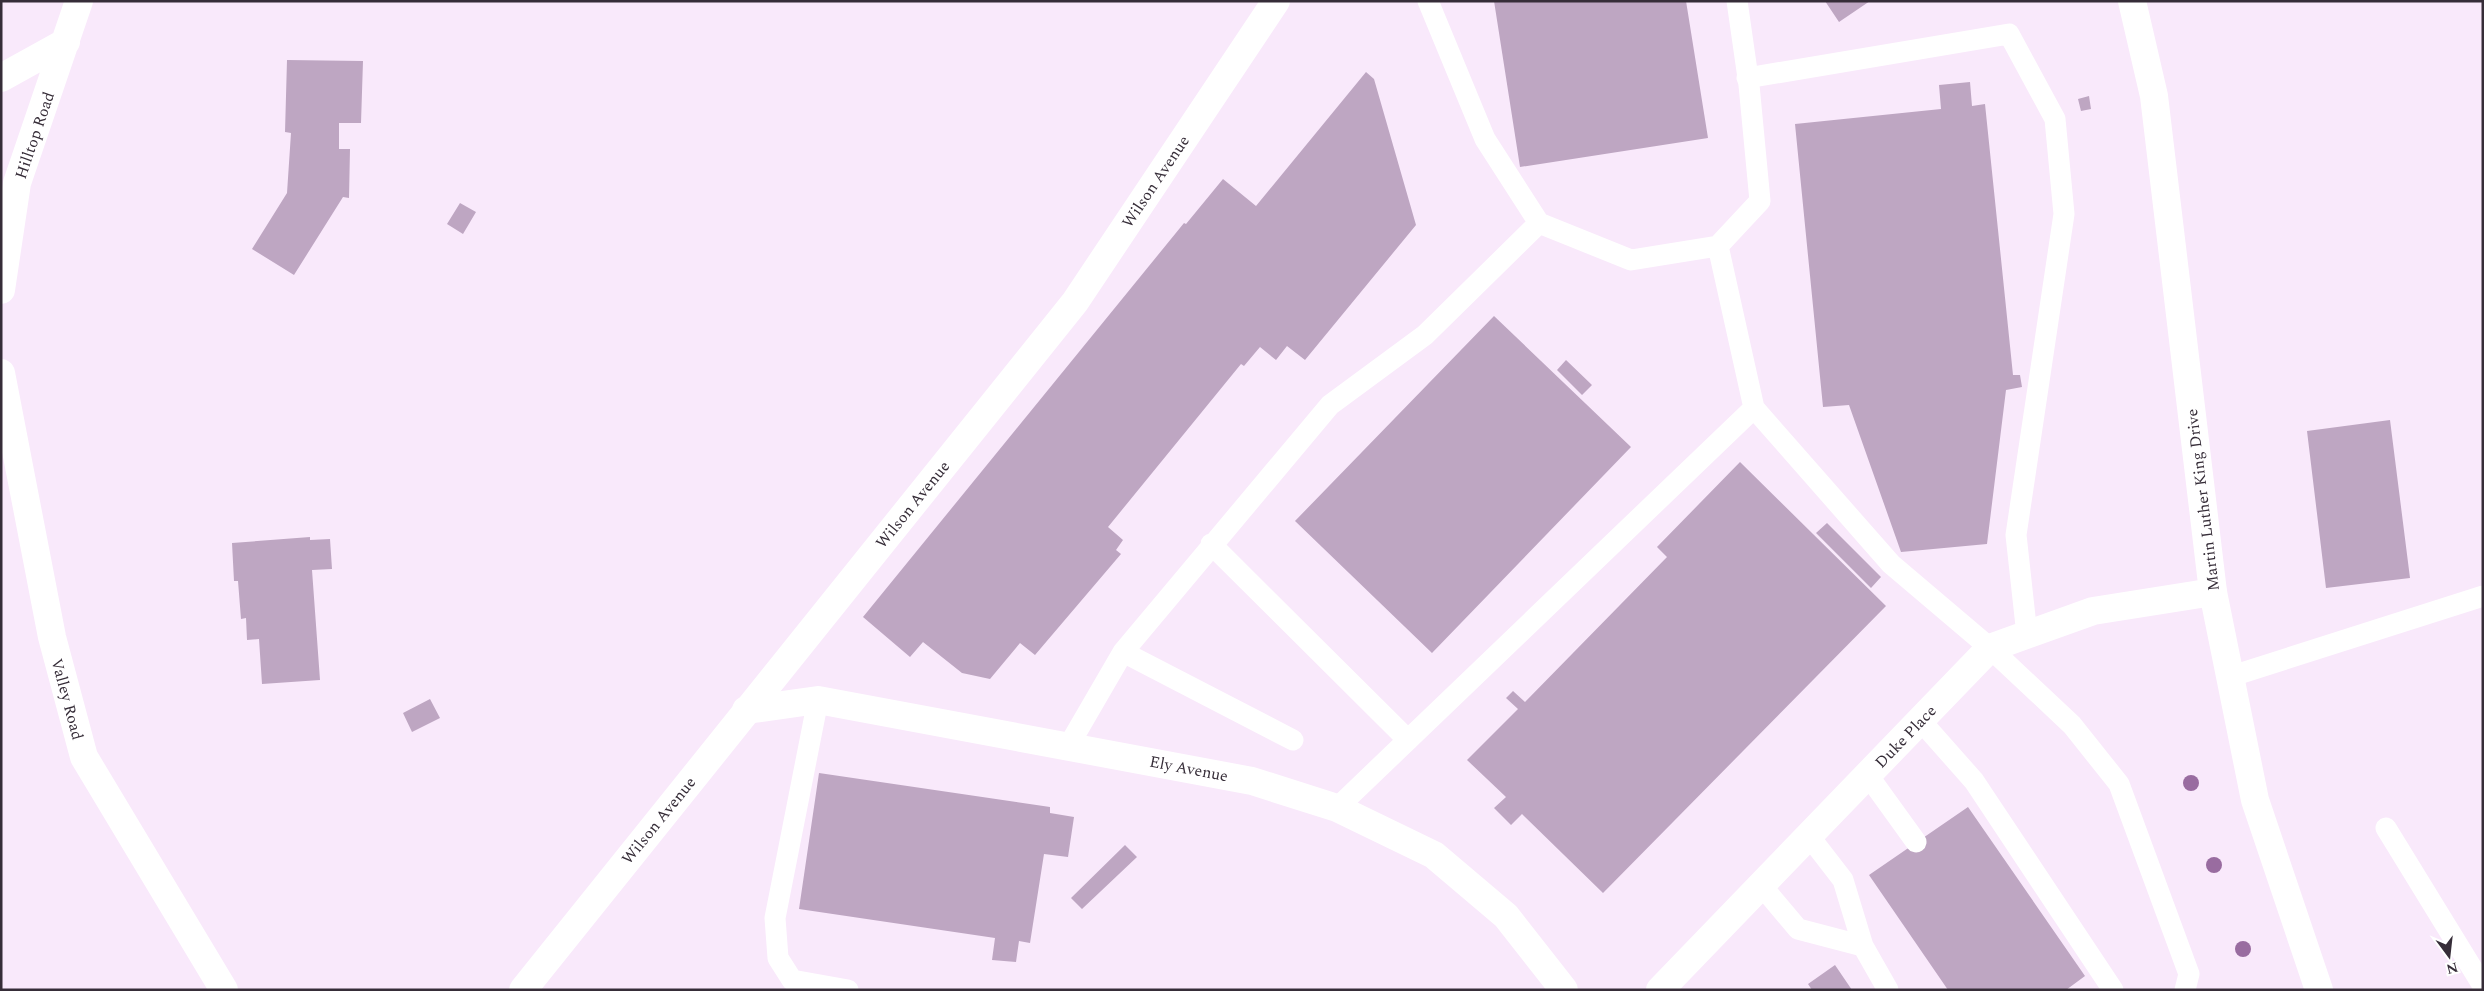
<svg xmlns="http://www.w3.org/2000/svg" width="2484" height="991" viewBox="0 0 2484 991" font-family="Spectral,serif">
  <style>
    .building { fill: #bea6c2 }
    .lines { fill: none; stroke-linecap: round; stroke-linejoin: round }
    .lane { stroke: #fff; stroke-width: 21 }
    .street { stroke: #fff; stroke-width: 28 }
    .secondary { stroke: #fff; stroke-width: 28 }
    .tree { fill: #996ca0 }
    .labels { text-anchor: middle; stroke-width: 4; stroke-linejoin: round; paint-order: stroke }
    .street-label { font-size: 16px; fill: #362d38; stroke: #fff }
  </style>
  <rect width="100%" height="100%" fill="#f9e9fb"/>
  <path class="building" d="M1494,1H1686L1708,138L1520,167Z
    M1825,1H1870L1839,22Z
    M287,60L363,61L361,123H339V149H350L349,198L343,197L294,275L252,249L287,193L291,133L285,132Z
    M1366,72L1374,79L1416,225L1305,360L1287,346L1276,360L1260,347L1244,366L1241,364L1108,527L1123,540L1116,550L1121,554L1035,655L1020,643L990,679L962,673L923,642L910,657L863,617L1184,223L1186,224L1223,179L1256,206Z
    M1970,82L1972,106L1985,104L2013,375H2020L2022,387L2006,390L1987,544L1901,552L1849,405L1823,407L1795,124L1941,109L1939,85Z
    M2089,96L2091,109L2081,111L2078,99Z
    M460,203L476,212L463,234L447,224Z
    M1494,316L1631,447L1432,653L1295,521Z
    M1566,360L1592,385L1582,395L1557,370Z
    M2390,420L2410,578L2326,588L2307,431Z
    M1740,462L1886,606L1603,893L1522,814L1511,825L1494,808L1506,797L1467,760L1518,709L1506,698L1513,691L1525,702L1667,557L1657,547Z
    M1827,523L1881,577L1871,588L1816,533Z
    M310,537V540L330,539L332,569L312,570L320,680L262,684L259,639L247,640L246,618L241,619L238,581H234L232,543Z
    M430,699L440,718L412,732L403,713Z
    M819,773L1050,807V813L1074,817L1068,857L1044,854L1030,943L1019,941L1016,962L992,960L995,938L799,909Z
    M1968,807L2085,976L2066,990H1948L1869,875Z
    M1125,845L1137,857L1082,909L1071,898Z
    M1835,965L1852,990H1812L1808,984Z"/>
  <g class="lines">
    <path class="lane" d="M1428,1L1485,139L1539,223L1631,260L1718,246L1760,201L1749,85L1737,1
      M1747,78L2009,34L2055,119L2064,214L2016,535L2027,635
      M1754,408L1891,564L1990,648L2072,725L2119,784L2189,974L2185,990
      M1211,544L1408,740
      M1123,652L1293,740
      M2229,677L2483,596
      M818,700L775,918L778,958L792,980L848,990
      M1920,720L1974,781L2113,990
      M1069,745L1123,652L1330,405L1425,335L1539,223
      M1867,774L1916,842
      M1337,808L1754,408L1718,246
      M2386,828L2483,986
      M1809,836L1843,880L1863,946L1888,990
      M1761,885L1798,929L1863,946"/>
    <path class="street" d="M1,78L66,42
      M1,290L17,183L79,1
      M1,373L52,637L84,757L224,990
      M746,710L818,700L1252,781L1337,808L1434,855L1506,916L1564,990
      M1660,990L1990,648L2093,611L2213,592"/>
    <path class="secondary" d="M2132,1L2154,96L2213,592L2255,800L2319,990
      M523,990L1075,302L1276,1"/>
  </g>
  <g class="tree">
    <circle cx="2191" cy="783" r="8"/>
    <circle cx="2214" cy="865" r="8"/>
    <circle cx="2243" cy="949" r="8"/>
  </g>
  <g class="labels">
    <g class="street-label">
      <text transform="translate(34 135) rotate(-71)" y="6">Hilltop Road</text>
      <text transform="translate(1155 181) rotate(-56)" y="6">Wilson Avenue</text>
      <text transform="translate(2202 500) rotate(-97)" y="6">Martin Luther King Drive</text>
      <text transform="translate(912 504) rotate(-51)" y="6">Wilson Avenue</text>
      <text transform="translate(68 699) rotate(75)" y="6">Valley Road</text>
      <text transform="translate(1905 736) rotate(-46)" y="6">Duke Place</text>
      <text transform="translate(1189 768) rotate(11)" y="6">Ely Avenue</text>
      <text transform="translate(658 820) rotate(-51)" y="6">Wilson Avenue</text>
    </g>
  </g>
  <rect width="2484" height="991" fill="none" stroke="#362d38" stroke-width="5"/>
  <g transform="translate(2449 956) rotate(165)" stroke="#ffffff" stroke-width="4" paint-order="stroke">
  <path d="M0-4L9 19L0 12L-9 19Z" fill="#362d38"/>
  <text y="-8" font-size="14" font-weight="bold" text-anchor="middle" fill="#362d38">N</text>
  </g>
</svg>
